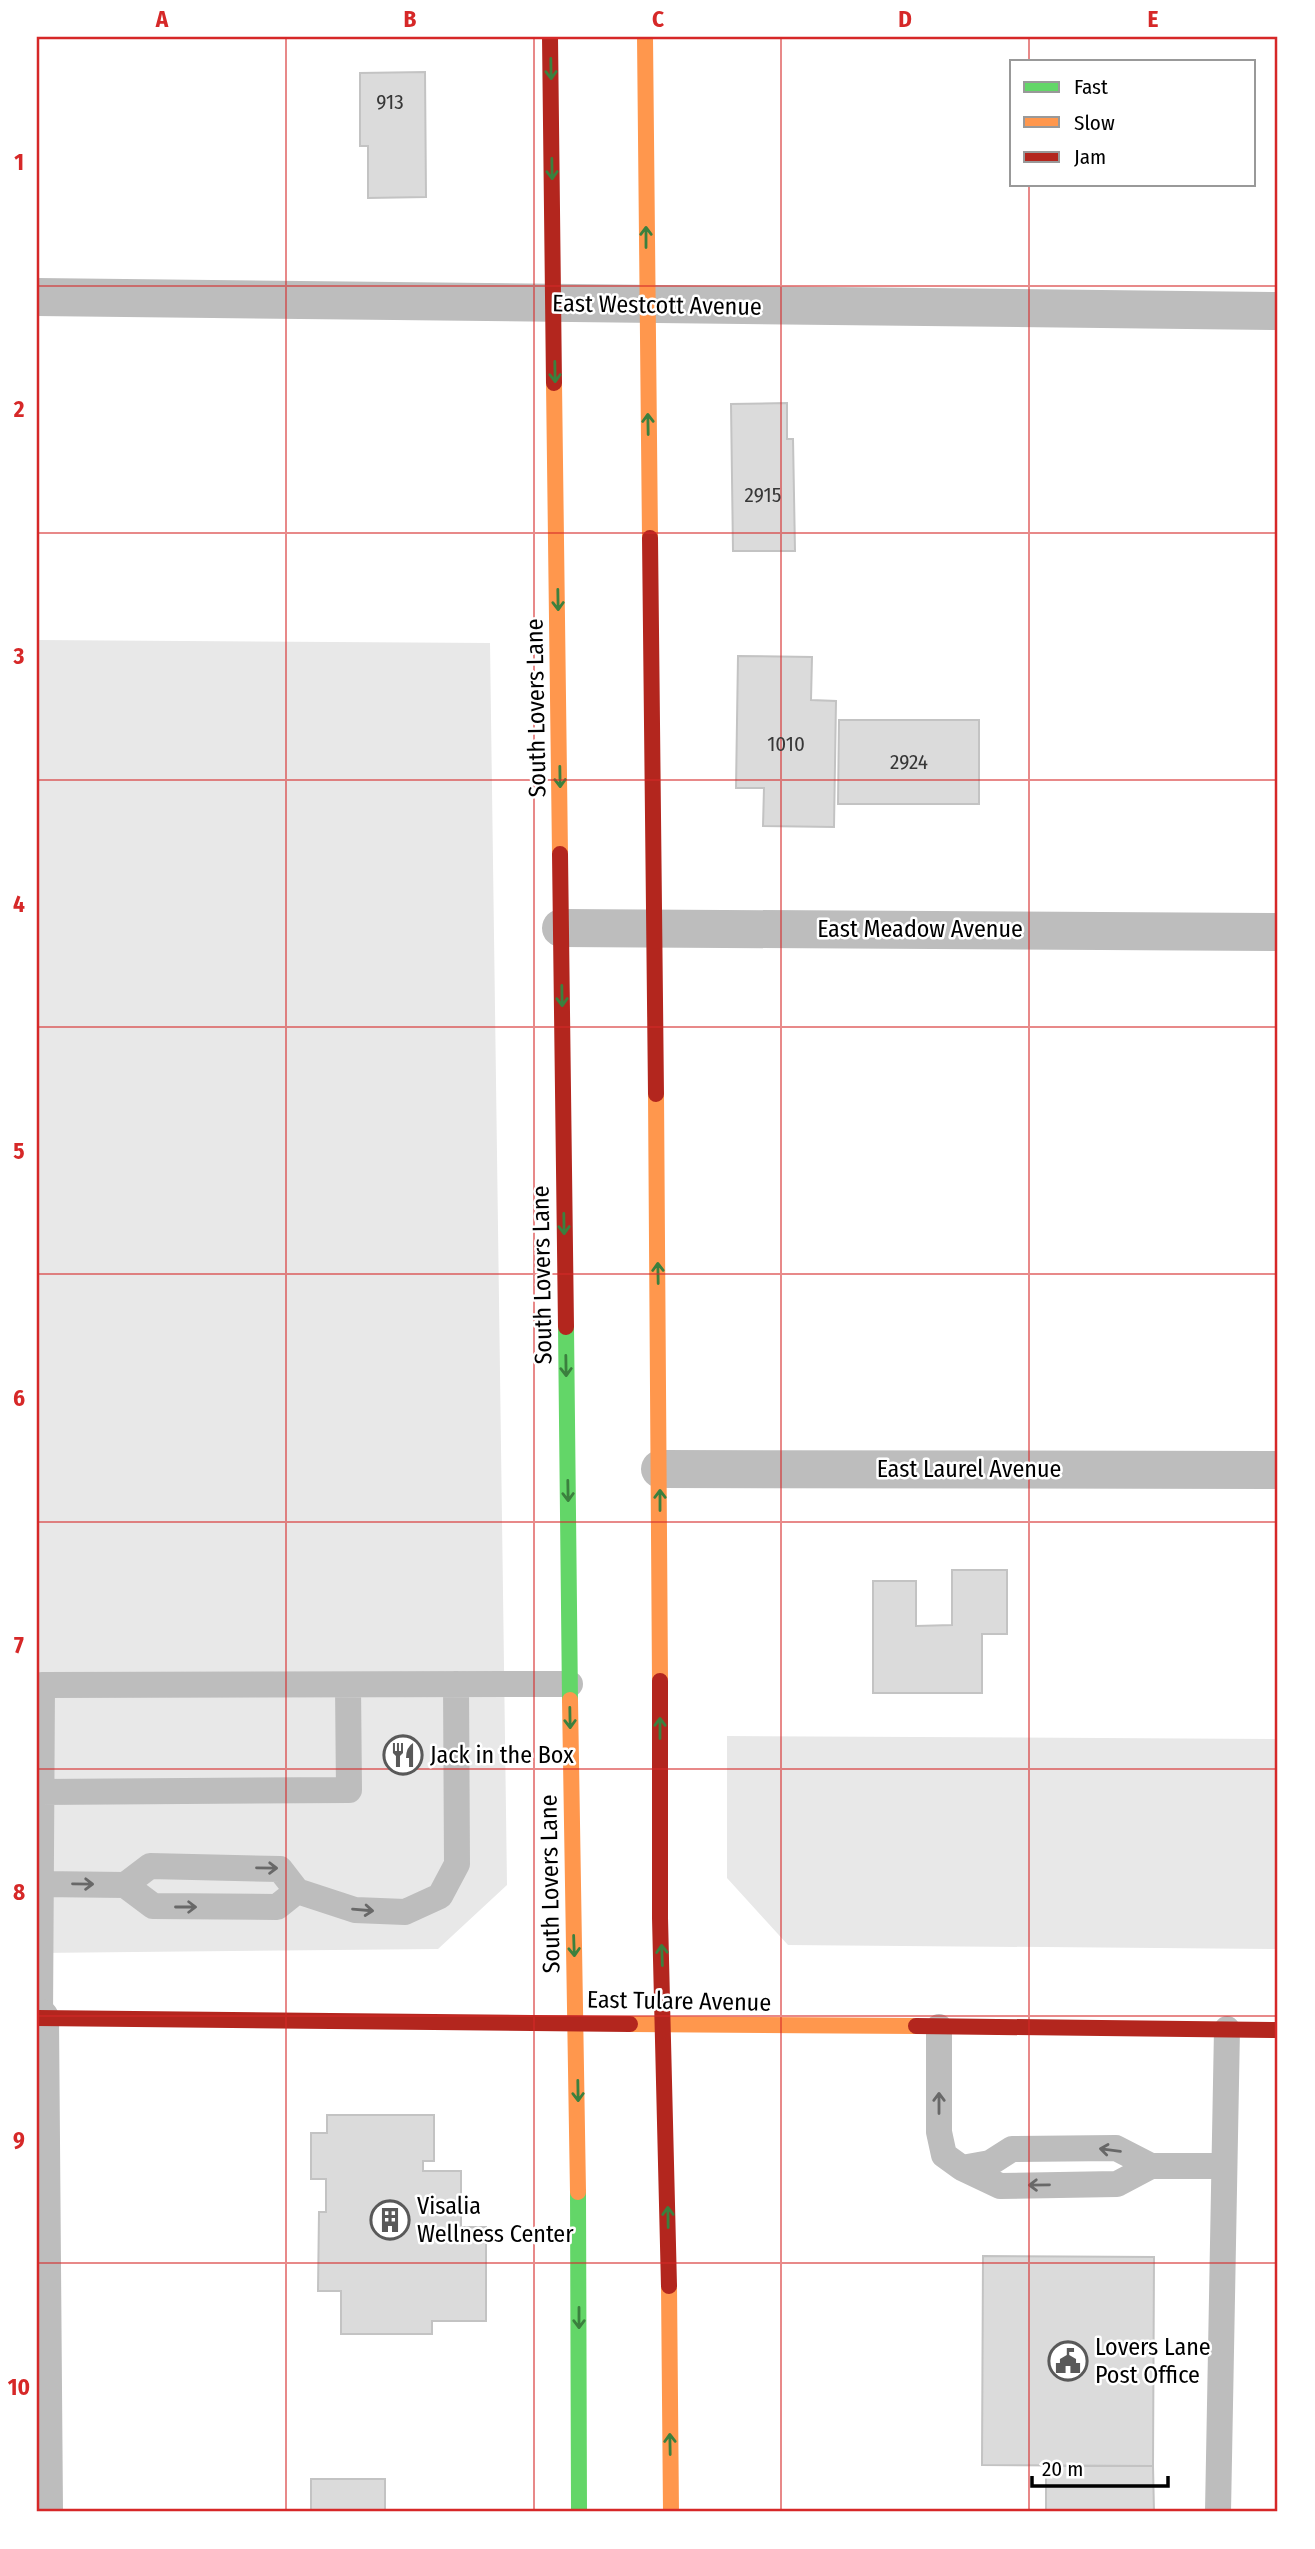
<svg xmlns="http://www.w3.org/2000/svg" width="1315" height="2549" viewBox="0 0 1315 2549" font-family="'Fira Sans Condensed',sans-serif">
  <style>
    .green { fill: #e8e8e8 }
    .building { fill: #dbdbdb; stroke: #c3c3c3; stroke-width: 2 }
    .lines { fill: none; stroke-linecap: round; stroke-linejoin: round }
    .lane { stroke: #bdbdbd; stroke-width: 26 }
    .street { stroke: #bdbdbd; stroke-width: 38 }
    .fast { stroke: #63d668; stroke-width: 16 }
    .slow { stroke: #ff974d; stroke-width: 16 }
    .jam { stroke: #b3261e; stroke-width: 16 }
    .oneway { stroke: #3b803e }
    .oneway2 { stroke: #686868 }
    .grid { fill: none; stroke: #d62828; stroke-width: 2; stroke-opacity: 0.55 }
    .labels { text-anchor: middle; stroke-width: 5; stroke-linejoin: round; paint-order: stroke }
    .number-label { font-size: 21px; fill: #373737 }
    .street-label { font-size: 24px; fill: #000; stroke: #fff }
    .poi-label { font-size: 24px; fill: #000; stroke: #fff; text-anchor: start }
    .neatline { fill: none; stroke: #d62828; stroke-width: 2.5 }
    .grid-label { font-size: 23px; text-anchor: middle; font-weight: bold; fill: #d62828 }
  </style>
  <rect width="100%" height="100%" fill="#fff"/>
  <path class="green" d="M37,640L490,643L507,1885L438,1949L37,1953Z
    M727,1736L1278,1739V1949L788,1945L727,1878Z"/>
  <path class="building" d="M425,72L426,197L368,198V146H360V73Z
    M787,403V439H793L795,551H733L731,404Z
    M738,656L812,657L811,700L836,701L834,827L763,826L764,788H736Z
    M839,720H979V804H838Z
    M952,1570H1007V1634H982V1693H873V1581H916V1626L952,1625Z
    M327,2115H434V2161H423V2171H461V2227H486V2321H432V2334H341V2291H318L319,2212H326V2179H311V2133H327Z
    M983,2256L1154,2257L1153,2466L982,2465Z
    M1046,2466H1153L1154,2512H1046Z
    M311,2479H385V2512H311Z"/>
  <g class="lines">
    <path class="lane" d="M40,1792L349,1790L348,1686
      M41,1884L125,1885L153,1906L277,1907L297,1891
      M125,1885L150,1866L280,1869L297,1891L355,1910L405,1912L440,1896L457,1864L456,1684
      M40,2018L42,1685L570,1684
      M939,2027V2132L944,2155L962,2168L990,2163L1012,2149L1116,2148L1151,2166H1224
      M962,2168L1000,2186L1117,2184L1151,2166
      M1218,2512L1227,2029"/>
    <path class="street" d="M37,297L1278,311
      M561,928L1278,932
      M660,1469L1278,1470
      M40,2018L44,2512"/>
    <path class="fast" d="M566,1327L570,1700
      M578,2192L579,2512"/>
    <path class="slow" d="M645,37L650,538
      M554,383L560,854
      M656,1094L660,1681
      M570,1700L578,2192
      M630,2024L916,2026
      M669,2286L671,2512"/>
    <path class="jam" d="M550,37L554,383
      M650,538L656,1094
      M560,854L566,1327
      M660,1681V1918L669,2286
      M37,2018L630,2024
      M916,2026L1278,2030"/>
  </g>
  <defs><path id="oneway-shaft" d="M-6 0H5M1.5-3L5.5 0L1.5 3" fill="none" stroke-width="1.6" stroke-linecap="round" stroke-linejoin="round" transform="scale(1.75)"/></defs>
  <g class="oneway">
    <use href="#oneway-shaft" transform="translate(551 69) rotate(89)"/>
    <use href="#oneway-shaft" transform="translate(552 169) rotate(89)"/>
    <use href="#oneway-shaft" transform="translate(646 237) rotate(-90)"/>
    <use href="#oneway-shaft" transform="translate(555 372) rotate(89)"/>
    <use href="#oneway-shaft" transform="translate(648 424) rotate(-91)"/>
    <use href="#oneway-shaft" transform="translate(558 600) rotate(89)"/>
    <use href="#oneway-shaft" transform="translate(560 777) rotate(89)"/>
    <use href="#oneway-shaft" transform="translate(562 996) rotate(89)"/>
    <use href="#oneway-shaft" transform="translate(564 1224) rotate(89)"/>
    <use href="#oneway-shaft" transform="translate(658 1273) rotate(-91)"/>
    <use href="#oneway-shaft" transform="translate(566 1366) rotate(89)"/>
    <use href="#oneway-shaft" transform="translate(568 1491) rotate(89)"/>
    <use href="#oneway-shaft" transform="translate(660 1500) rotate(-90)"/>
    <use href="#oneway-shaft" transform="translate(570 1718) rotate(89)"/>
    <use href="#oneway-shaft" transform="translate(660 1728) rotate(-90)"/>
    <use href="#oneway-shaft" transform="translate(574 1946) rotate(88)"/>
    <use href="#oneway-shaft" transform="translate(662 1955) rotate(-92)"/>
    <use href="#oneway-shaft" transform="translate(578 2091) rotate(89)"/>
    <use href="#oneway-shaft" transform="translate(668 2217) rotate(-91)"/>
    <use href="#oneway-shaft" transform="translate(579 2318) rotate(90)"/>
    <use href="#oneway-shaft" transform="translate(670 2444) rotate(-91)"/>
  </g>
  <g class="oneway2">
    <use href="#oneway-shaft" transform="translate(267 1868) rotate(1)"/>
    <use href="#oneway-shaft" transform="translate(83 1884) rotate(1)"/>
    <use href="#oneway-shaft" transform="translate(186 1907)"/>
    <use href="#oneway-shaft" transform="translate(363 1910) rotate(5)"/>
    <use href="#oneway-shaft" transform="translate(939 2103) rotate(-90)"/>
    <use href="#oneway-shaft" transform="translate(1110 2150) rotate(-173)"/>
    <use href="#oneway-shaft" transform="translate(1039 2185) rotate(179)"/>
  </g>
  <path class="grid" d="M286,37V2512M534,37V2512M781,37V2512M1029,37V61M1029,184V2512M37,286H1278M37,533H1278M37,780H1278M37,1027H1278M37,1274H1278M37,1522H1278M37,1769H1278M37,2016H1278M37,2263H1278"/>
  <defs>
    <g id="restaurant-ring" transform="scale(2.0125)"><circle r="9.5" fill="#fff" stroke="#595959" stroke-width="1.5"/><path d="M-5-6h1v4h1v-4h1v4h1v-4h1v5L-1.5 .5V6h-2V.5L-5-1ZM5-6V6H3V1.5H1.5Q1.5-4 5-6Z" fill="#595959"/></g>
    <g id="building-ring" transform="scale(2.0125)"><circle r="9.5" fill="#fff" stroke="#595959" stroke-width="1.5"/><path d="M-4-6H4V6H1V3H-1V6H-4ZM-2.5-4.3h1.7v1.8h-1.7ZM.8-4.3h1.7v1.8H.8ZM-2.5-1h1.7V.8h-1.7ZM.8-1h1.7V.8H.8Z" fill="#595959"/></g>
    <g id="civic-ring" transform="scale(2.0125)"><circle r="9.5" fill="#fff" stroke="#595959" stroke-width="1.5"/><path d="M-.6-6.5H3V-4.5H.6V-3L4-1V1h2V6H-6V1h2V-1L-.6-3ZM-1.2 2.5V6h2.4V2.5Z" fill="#595959"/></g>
  </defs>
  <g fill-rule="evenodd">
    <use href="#restaurant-ring" x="403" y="1755"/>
    <use href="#building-ring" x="390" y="2220"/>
    <use href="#civic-ring" x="1068" y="2361"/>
  </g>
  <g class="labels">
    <g class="number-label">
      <text x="390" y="109">913</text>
      <text x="763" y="502">2915</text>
      <text x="786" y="751">1010</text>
      <text x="909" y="769">2924</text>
    </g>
    <g class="street-label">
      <text transform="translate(657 305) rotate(1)" y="8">East Westcott Avenue</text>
      <text transform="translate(536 708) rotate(-91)" y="8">South Lovers Lane</text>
      <text x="920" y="937">East Meadow Avenue</text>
      <text transform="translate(542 1275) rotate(-91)" y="8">South Lovers Lane</text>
      <text x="969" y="1477">East Laurel Avenue</text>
      <text transform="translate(550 1884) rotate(-91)" y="8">South Lovers Lane</text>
      <text transform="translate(679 2001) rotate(1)" y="8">East Tulare Avenue</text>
    </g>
    <g class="poi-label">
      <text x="430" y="1763">Jack in the Box</text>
      <text x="417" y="2214">Visalia<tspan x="417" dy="28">Wellness Center</tspan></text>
      <text x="1095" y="2355">Lovers Lane<tspan x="1095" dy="28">Post Office</tspan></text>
    </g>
  </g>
  <rect width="1315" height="2549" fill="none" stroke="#ffffff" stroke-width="77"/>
  <rect x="1010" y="60" width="245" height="126" fill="#ffffff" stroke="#999999" stroke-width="2"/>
  <rect x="1024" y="82" width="35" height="10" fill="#63d668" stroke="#999999" stroke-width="2"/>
  <text x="1074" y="94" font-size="21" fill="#000000">Fast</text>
  <rect x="1024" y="117" width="35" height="10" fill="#ff974d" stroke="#999999" stroke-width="2"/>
  <text x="1074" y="130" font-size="21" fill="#000000">Slow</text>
  <rect x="1024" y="152" width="35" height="10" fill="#b3261e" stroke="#999999" stroke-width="2"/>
  <text x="1074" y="164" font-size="21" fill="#000000">Jam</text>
  <path d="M1032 2476v10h136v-10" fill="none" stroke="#000000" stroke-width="3.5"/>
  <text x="1042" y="2476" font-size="21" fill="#000000" stroke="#ffffff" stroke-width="5" paint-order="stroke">20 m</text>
  <rect x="38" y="38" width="1238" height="2472" class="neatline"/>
  <g class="grid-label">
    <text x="162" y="27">A</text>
    <text x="410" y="27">B</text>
    <text x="658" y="27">C</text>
    <text x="905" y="27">D</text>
    <text x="1153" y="27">E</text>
    <text x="19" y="170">1</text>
    <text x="19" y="417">2</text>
    <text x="19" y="664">3</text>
    <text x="19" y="912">4</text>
    <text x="19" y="1159">5</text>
    <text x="19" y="1406">6</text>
    <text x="19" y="1653">7</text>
    <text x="19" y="1900">8</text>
    <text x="19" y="2148">9</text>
    <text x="19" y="2395">10</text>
  </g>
</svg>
